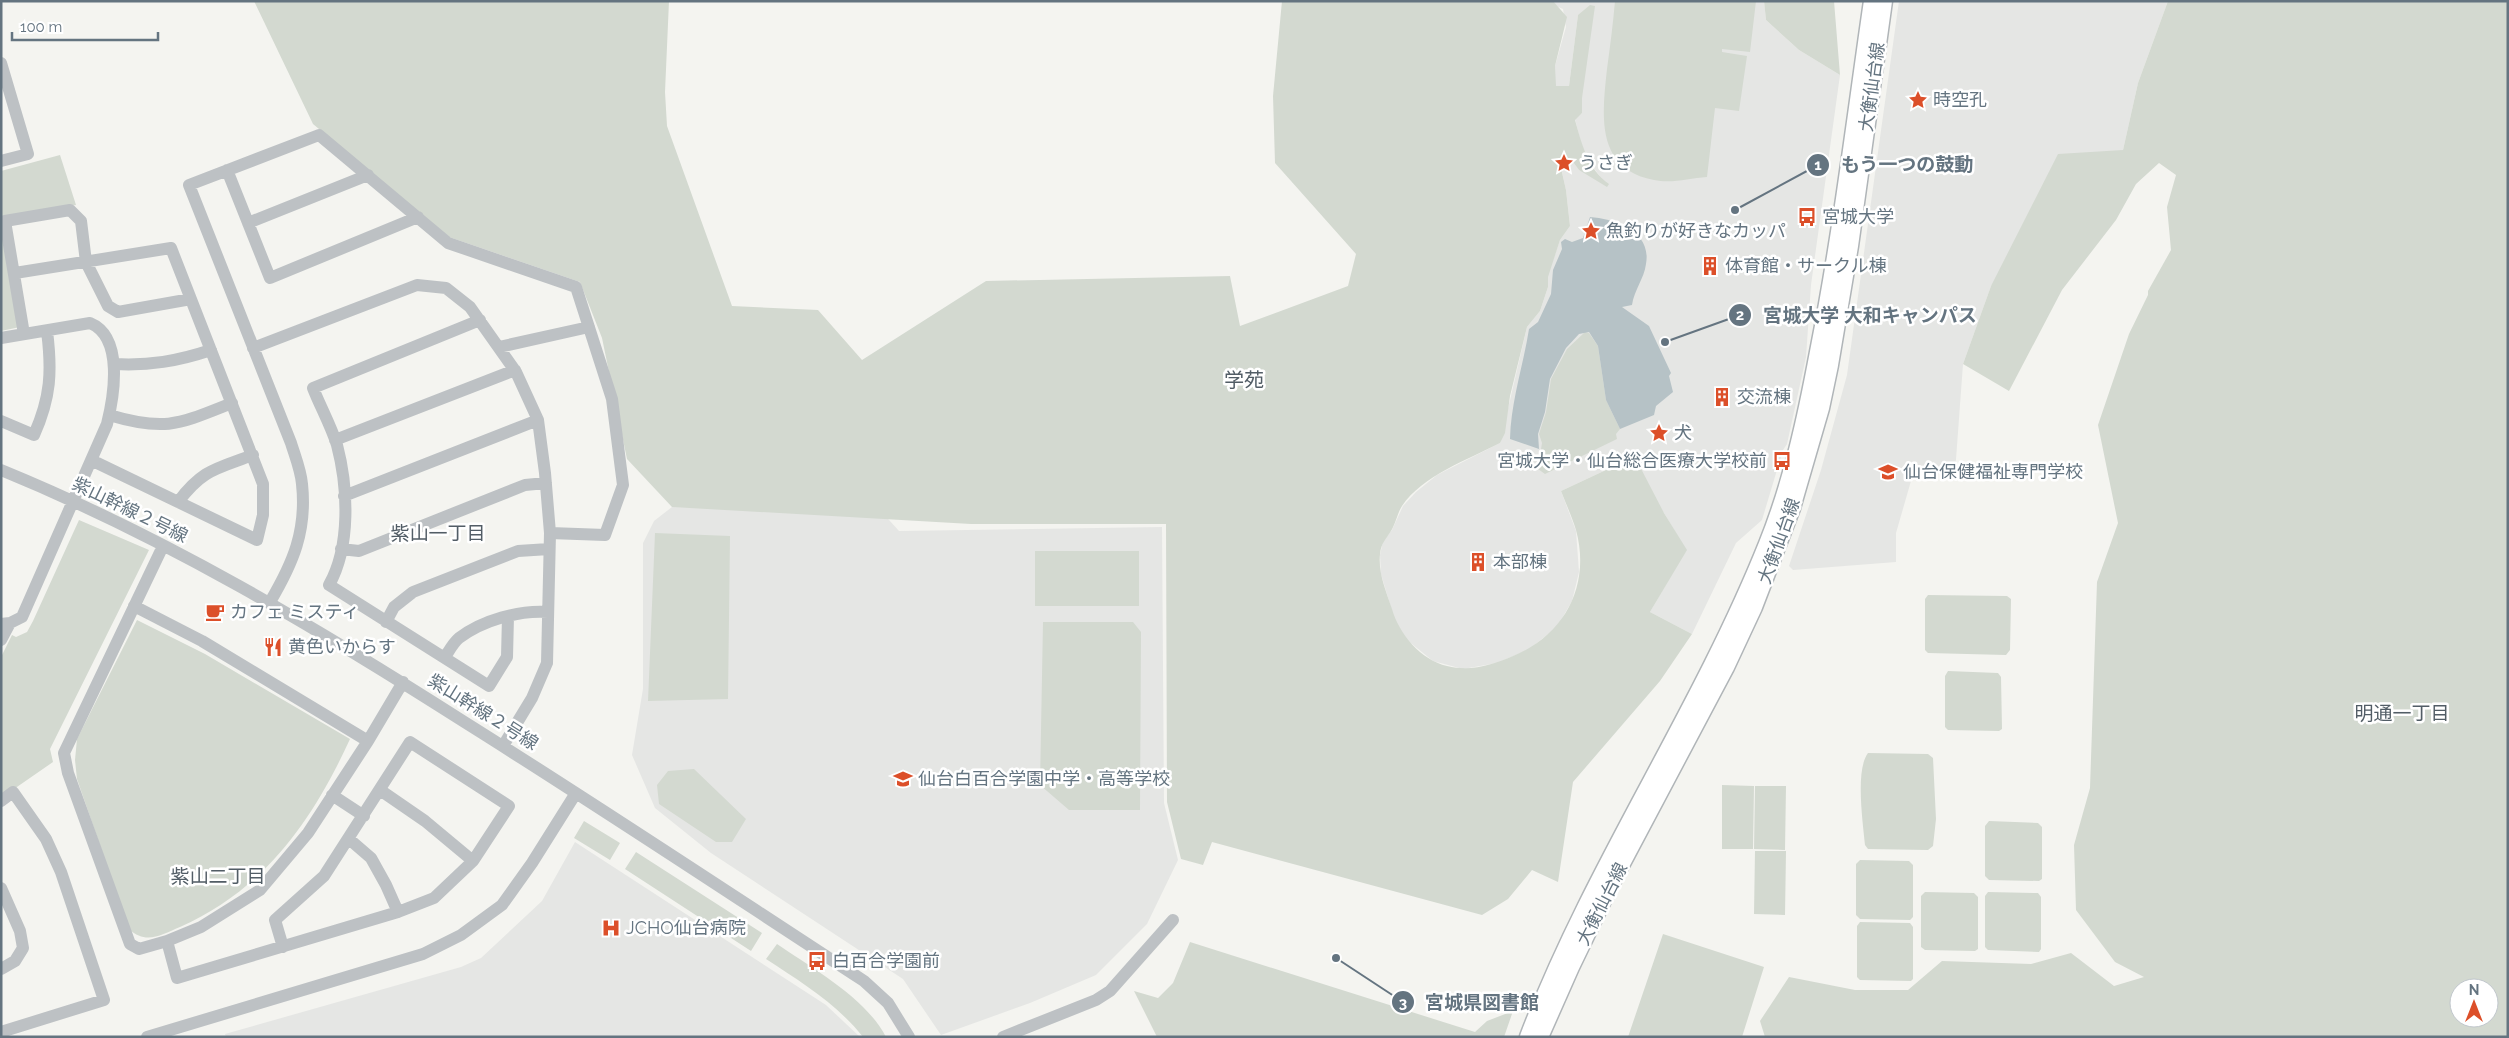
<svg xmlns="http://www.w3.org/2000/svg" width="2509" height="1038" viewBox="0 0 2509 1038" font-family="Raleway,'Noto Sans JP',sans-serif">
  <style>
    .built { fill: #e5e6e4 }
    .green { fill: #d3d9d0; fill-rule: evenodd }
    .water { fill: #b6c2c6 }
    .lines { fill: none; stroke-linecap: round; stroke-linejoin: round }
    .major-casing { stroke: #b0b5b8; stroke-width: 19 }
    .minor { stroke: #bdc1c4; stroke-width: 12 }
    .major { stroke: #fff; stroke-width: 16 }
    .labels { text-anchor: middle; stroke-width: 5; stroke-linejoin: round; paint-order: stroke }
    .street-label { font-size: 18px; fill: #647480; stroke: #fff }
    .poi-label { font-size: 18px; fill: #647480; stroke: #fff; text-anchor: start }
    .neighbourhood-label { font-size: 19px; fill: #525d66; stroke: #fff }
    .quarter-label { font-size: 20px; fill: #525d66; stroke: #fff }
    .leader { fill: none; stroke: #647480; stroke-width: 2 }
    .callout-dot { fill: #647480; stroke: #fff; stroke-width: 2 }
    .mark-label { font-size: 15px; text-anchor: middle; font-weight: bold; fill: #fff }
    .callout-label { font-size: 19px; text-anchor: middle; font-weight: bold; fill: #647480; stroke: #fff; stroke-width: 5; stroke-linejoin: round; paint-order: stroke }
  </style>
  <rect width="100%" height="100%" fill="#f4f4f0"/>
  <path class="built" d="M1553,1H1764L1766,20L1799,50L1840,75L1811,285L1806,357L1787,444L1783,450L1762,520L1736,543L1692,634L1650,612L1686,550L1664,513L1623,462L1561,491L1576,531L1579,572L1572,601L1557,627L1528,650L1497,663L1463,669L1433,661L1407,640L1395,621L1381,574L1380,555L1383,541L1392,530L1403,506L1416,492L1437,475L1500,443L1527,327L1540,311L1548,287L1547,277L1560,240L1570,226L1566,190L1559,158H1570L1579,170L1602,179L1584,155L1575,119L1582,113L1578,15L1569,86H1555V66L1566,27L1563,9L1556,6Z
    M1899,1H2168L2138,83L2123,150L1991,286L1963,364L1955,473L1913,474L1896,533V562L1793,570L1789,566L1821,470L1847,375Z
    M672,507L880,510L899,531L1162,527L1164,803L1178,860L1147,924L1096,975L1030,1003L941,1035L903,979L711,853L655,808L632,755L643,689V543L654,521Z
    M575,842L826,1005L860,1037H226L225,1034L461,967L481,958L542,901Z"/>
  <path class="green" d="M254,1H669L665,92L667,126L732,306L818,310L862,360L986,281L1230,276L1240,326L1348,286L1356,254L1275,163L1273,96L1282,1H1553L1567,17L1555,66L1556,86H1569L1578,15L1590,5L1595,6L1582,98V113L1575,120C1582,144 1587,168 1609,184L1607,187L1579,170L1570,158L1559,159L1566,190L1570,226L1560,240L1548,277V287L1540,311L1527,327L1510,396L1505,433L1500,443C1469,459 1422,476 1402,506C1397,514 1396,523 1391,531C1386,539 1381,543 1380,554C1378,573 1386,591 1392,609C1399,634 1421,660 1447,666C1471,672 1492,665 1513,656C1565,635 1591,585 1576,530C1572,517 1566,504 1561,491L1623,462L1637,461L1664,513L1687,550L1650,612L1692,634L1660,681L1573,782L1558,882L1532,870L1508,899L1482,915L1212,842L1203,865L1181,859L1167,802L1166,524H971L672,507L627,459L602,338L580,282L449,237L313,124Z
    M1615,1H1756L1750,52L1722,49V52L1747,56L1739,111L1715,108L1707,177C1689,178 1672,184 1654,180C1595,169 1602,115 1607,69C1610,47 1613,24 1615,1Z
    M1764,1H1834L1840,75L1799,50L1766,20Z
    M2168,1H2508V1037H1765L1760,1021L1789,977L1855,990H1908L1942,961L2031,964L2071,953L2114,986L2144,977L2115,962L2076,910L2074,845L2090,788L2097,582L2118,523L2098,425L2129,334L2148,295V291L2171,250L2167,207L2176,175L2159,163L2136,184L2116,220L2062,290L2009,391L1963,364L1991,286L2058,154L2123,150L2138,83ZM2459,988H2489V1018H2459Z
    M60,155L76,205L8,217L20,327L1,331V171Z
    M1585,332L1589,333L1598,346L1606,400L1620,429L1616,434L1617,439L1545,474L1538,469L1542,443L1539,434L1546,412L1551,379L1567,349Z
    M79,520L149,550L50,749L53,762L1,798V657L12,635L16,637L27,632L33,621Z
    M655,533L730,536L728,699L648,701Z
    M1035,551H1139V606H1035Z
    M1928,595L2007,596L2011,599L2010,650L2006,655L1928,653L1925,650V599Z
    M137,620L205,654L350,739C313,820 264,890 180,927C161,935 146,945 129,929L77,779L75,760L77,739Z
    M1043,622H1133L1141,632L1140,810H1069L1040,785Z
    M1948,671L1998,673L2001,677L2002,729L1999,731L1948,730L1945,727V676Z
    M1868,753L1928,754L1933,758L1936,819L1933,846L1928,850L1868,849L1865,845C1863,823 1855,770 1868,753Z
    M694,769L746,819L732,842H716L659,804L657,785L668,771Z
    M1722,785L1754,786L1753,849H1722Z
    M1755,786H1786L1785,850L1754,849Z
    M584,821L620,843L610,860L574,838Z
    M1989,821L2038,823L2042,827V879L2039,881L1989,880L1985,876V826Z
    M1755,851H1786L1785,915L1754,914Z
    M636,852L762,933L751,951L625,869Z
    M1860,860L1909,861L1913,865V917L1910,920L1860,919L1856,915V864Z
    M1925,892L1974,893L1978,897V949L1975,951L1925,950L1921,947V896Z
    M1988,892L2038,893L2041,897V949L2039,952L1988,950L1985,947V896Z
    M1860,922L1910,923L1913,927V979L1911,981L1860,980L1857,977V926Z
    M1663,934L1764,967L1742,1037H1628Z
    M1190,942L1475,1032L1487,1021L1513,1011L1504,1037H1157L1134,991L1158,998L1173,983Z
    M777,944C812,968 866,998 886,1037H863C837,1004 801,982 766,959Z"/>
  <path class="water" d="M1590,217C1615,219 1652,231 1646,264C1644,279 1634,290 1632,305L1622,307L1649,326L1671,373L1669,376L1673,392L1656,406L1654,415L1620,429L1606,400L1598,346L1589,332L1579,334L1566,348L1550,379L1545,412L1538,434L1539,449L1510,439C1511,401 1523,367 1529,329L1538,322L1551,294L1553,270L1562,249L1561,242L1565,239L1572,242L1583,238Z"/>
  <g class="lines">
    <g class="major-casing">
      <path id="major" d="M1528,1037C1593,866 1699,714 1767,544C1792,482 1806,416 1818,352C1841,236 1855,118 1872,1
        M1540,1037L1571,967L1610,886L1726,667L1754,607L1792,508L1821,408L1830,365L1850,246L1884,1"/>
    </g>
    <path class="minor" d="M1,63L28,154L1,161
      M227,170L270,278L418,217
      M248,223L368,175
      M15,273L171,248L263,484V515L257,540L91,460
      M480,320L313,388C320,406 331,426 337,445C348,487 351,546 329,585L489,686L507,657L508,616
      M24,334L5,221L70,210L81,221L86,262L108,306L118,312L191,299
      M1,338L90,323C124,337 114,396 107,424L22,617L10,623L1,624
      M499,347L589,327
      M253,348L417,285L446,288L470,307L516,372L538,420L545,473L550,533L547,663L532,698L503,746
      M114,364C149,366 178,361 211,350
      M109,415C166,432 179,424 232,403
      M1,421L34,435C51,397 52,371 47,331
      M335,440L515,370
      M1,470C165,537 317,628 466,723C600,807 732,895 864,981L888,1003L909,1037
      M344,496L538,420
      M178,502C203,469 216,469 253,455
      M163,546L64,753L68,773L130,944L139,949L167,941L201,927L260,890L308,833L368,741L403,682
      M341,549L359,551L525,485L546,483
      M270,602C293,563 307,531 302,484C301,471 295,456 291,443L189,185L319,135L448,243L576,287L612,399L623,485L605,535L550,533
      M134,606L202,641L368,741
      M386,622L394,607L413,592L518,551L549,549
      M1,640L10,623
      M445,657C449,651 453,643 459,638C483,620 519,610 548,612
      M380,790L425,821L473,861
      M332,795L364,816
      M1,801L13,792L46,839L61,872L104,1000L1,1032
      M349,839L371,858L386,885L398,912
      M1,888L20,931L23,948L15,961L1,969
      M167,941L177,978L398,912L434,898L473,861L509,806L410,742L324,876L275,920L283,947
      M147,1037L423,954L461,935L502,905L532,863L576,793
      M1003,1037L1096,1000L1110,991L1173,920"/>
    <use href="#major" class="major"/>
  </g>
  <defs>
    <g id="sight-bare" transform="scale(1.5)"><path d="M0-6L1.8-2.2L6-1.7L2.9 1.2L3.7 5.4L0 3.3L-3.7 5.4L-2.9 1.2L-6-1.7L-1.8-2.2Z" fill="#dc4f29" stroke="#fff" stroke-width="2.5" paint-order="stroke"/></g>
    <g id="bus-bare" transform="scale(1.5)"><path d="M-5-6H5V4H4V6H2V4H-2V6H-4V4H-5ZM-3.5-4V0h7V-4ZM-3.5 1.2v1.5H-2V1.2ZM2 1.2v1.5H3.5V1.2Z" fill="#dc4f29" stroke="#fff" stroke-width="2.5" paint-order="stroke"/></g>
    <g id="building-bare" transform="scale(1.5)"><path d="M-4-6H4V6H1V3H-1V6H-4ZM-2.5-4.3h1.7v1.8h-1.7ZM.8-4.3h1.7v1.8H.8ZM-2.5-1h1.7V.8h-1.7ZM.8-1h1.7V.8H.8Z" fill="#dc4f29" stroke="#fff" stroke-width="2.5" paint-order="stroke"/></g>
    <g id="university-bare" transform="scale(1.5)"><path d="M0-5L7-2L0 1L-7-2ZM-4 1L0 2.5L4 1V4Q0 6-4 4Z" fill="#dc4f29" stroke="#fff" stroke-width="2.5" paint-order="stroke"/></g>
    <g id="cafe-bare" transform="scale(1.5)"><path d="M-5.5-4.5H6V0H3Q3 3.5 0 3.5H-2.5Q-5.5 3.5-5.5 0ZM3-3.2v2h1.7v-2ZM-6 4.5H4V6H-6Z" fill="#dc4f29" stroke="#fff" stroke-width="2.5" paint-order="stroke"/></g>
    <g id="restaurant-bare" transform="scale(1.5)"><path d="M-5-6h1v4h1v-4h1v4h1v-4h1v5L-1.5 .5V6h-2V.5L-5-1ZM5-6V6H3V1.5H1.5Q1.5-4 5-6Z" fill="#dc4f29" stroke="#fff" stroke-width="2.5" paint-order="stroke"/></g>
    <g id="school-bare" transform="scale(1.5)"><path d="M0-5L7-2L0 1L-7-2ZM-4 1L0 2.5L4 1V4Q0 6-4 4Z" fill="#dc4f29" stroke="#fff" stroke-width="2.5" paint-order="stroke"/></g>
    <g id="hospital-bare" transform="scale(1.5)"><path d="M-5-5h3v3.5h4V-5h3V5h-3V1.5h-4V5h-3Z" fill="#dc4f29" stroke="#fff" stroke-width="2.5" paint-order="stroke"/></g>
  </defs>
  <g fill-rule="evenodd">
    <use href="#sight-bare" x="1918" y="100"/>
    <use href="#sight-bare" x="1564" y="163"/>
    <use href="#bus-bare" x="1807" y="217"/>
    <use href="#sight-bare" x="1591" y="231"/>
    <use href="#building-bare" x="1710" y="266"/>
    <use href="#building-bare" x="1722" y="397"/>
    <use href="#sight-bare" x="1659" y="433"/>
    <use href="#bus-bare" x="1782" y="461"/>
    <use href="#university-bare" x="1888" y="472"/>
    <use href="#building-bare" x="1478" y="562"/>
    <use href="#cafe-bare" x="215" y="612"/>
    <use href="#restaurant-bare" x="273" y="647"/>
    <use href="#school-bare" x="903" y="779"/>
    <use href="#hospital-bare" x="611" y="928"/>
    <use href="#bus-bare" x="817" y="961"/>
  </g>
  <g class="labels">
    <g class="street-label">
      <text transform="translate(1872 87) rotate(-82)" y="6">大衡仙台線</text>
      <text transform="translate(130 510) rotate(26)" y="6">紫山幹線２号線</text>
      <text transform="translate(1779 541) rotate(-70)" y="6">大衡仙台線</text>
      <text transform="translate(483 712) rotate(32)" y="6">紫山幹線２号線</text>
      <text transform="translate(1602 904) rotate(-63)" y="6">大衡仙台線</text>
    </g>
    <g class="poi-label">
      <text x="1933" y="106">時空孔</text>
      <text x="1579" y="169">うさぎ</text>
      <text x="1822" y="223">宮城大学</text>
      <text x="1606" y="237">魚釣りが好きなカッパ</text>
      <text x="1725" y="272">体育館・サークル棟</text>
      <text x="1737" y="403">交流棟</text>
      <text x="1674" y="439">犬</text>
      <text x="1767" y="467" text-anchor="end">宮城大学・仙台総合医療大学校前</text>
      <text x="1903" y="478">仙台保健福祉専門学校</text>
      <text x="1493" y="568">本部棟</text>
      <text x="230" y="618">カフェ ミスティ</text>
      <text x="288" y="653">黄色いからす</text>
      <text x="918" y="785">仙台白百合学園中学・高等学校</text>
      <text x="626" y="934">JCHO仙台病院</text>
      <text x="832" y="967">白百合学園前</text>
    </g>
    <g class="neighbourhood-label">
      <text x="438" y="540">紫山一丁目</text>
      <text x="2402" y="720">明通一丁目</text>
      <text x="218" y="883">紫山二丁目</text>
    </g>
    <g class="quarter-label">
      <text x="1244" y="387">学苑</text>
    </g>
  </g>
  <path class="leader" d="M1735 210L1818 165M1665 342L1740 315M1336 958L1403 1002"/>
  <g class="callout-dot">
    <circle cx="1735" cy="210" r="5"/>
    <circle cx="1665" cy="342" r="5"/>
    <circle cx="1336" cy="958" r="5"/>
    <circle cx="1818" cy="165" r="12"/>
    <circle cx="1740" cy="315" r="12"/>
    <circle cx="1403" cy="1002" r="12"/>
  </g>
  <g class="mark-label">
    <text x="1818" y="170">1</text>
    <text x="1740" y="320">2</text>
    <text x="1403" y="1008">3</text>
  </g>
  <g class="callout-label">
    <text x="1907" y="171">もう一つの鼓動</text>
    <text x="1870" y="322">宮城大学 大和キャンパス</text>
    <text x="1482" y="1009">宮城県図書館</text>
  </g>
  <rect width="2509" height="1038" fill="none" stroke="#647480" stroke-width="5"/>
  <g transform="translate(2474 1003)"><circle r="24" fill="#ffffff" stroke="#c1c7cc"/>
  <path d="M0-4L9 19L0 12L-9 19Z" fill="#dc4f29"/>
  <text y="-8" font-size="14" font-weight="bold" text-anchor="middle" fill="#647480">N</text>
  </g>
  <path d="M12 32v8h146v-8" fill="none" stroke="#647480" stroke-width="2.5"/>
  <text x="20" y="32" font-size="15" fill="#647480" stroke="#ffffff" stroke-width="4" paint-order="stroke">100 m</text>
</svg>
